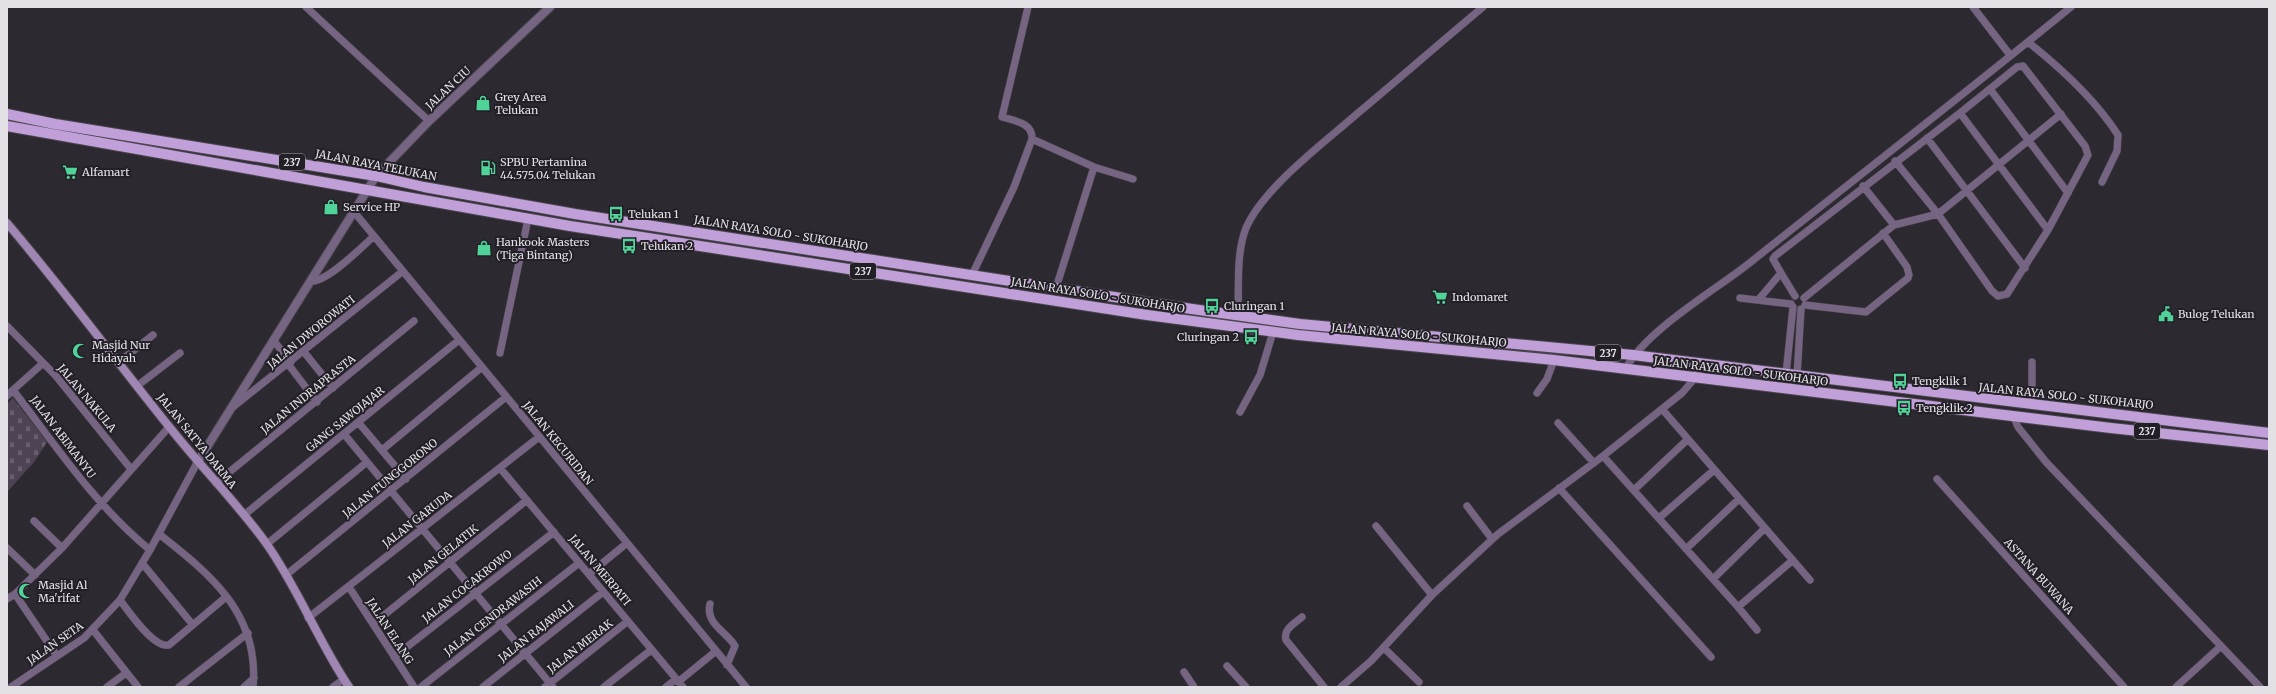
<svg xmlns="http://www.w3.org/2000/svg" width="2276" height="694" viewBox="0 0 2276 694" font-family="Merriweather,serif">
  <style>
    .cemetery { fill: url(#cemetery-stones) }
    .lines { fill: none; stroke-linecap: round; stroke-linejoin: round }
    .minor-casing { stroke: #4a464d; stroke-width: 8 }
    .tertiary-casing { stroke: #4a464d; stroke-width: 10 }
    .secondary-casing { stroke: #4a464d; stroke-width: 10 }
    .primary-casing { stroke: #4a464d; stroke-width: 12 }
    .minor { stroke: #766582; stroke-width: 7 }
    .tertiary { stroke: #766582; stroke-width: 8 }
    .secondary { stroke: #a086b3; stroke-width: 8 }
    .primary { stroke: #c19fd9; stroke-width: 10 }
    .labels { text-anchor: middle; stroke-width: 4; stroke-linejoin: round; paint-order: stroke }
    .shield { fill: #231f27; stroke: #aaa7ad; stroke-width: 1 }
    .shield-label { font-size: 10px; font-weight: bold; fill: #e4e1e6 }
    .street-label { font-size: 11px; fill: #e4e1e6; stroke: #231f27 }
    .poi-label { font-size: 11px; fill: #e4e1e6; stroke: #231f27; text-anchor: start }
  </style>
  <defs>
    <pattern id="cemetery-stones" width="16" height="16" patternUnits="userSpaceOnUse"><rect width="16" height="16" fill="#4d4354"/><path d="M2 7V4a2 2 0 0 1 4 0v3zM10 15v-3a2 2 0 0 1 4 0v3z" fill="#665e6d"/></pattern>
  </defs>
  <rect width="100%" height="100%" fill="#2d2930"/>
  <path class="cemetery" d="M13,398L47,442L35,461L7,492V404Z"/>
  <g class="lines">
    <g class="minor-casing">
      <path id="minor" d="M306,7L429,121
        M1973,7L2010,55
        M2028,42C2062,69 2095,99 2118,135L2117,151L2102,182
        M1990,89L2068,193
        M1927,138L2025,268
        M1032,139L1094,167L1133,179
        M1895,161L1938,214L1992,291L1998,296L2007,294L2048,230L2088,155L2085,146L2023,66L2017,67L1960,113L2048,230
        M1863,186L1894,225
        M355,213L746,687
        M1781,273L1773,259L1775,256L1960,113
        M972,275L1014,187L1032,139C1033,123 1015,121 1002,117L1028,7
        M311,281C326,283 362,247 374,236
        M1056,288L1094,167
        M1740,298L1791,304
        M1804,298L1894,225L1938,214L2061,114
        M1759,299L1781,273L1795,296
        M1805,305L1866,312L1908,278L1909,275L1907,267L1883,233
        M1238,315C1239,287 1236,253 1246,228C1263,188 1325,142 1358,113C1400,78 1441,42 1483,7
        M7,326L56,376L131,469
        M273,340L291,362
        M304,352L333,388
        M500,353L528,219
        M119,362L153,335
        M288,364L317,402
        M1626,368C1646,331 1712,292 1747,265C1855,179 1964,94 2071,7
        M1786,374L1793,307
        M1797,376L1801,309
        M137,386L180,353
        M13,390L42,364
        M1537,393L1547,379L1554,360
        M7,396L13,390C56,446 95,505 150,550
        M2032,405V362
        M233,407L403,271
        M1662,409L1810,580
        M1240,412L1260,375L1273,332
        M2013,415L2018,427L2046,462L2260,687
        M358,422L406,479
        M1558,423L1594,463
        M344,434L553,687
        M382,450L482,367
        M1603,456L1738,607L1793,560
        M500,468L683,687
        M1937,479L2124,687
        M216,483L414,321
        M1559,488L1711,657
        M1634,490L1687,440
        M1467,506L1492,539
        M244,515L459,340
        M1659,518L1714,470
        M34,521L62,548
        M1376,526L1432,595
        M159,534C210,574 260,614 253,687
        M267,544L367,462
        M7,548L35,575
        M1686,549L1739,499
        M142,563L193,625
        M589,574L627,543
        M286,575L506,397
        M1713,579L1765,528
        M349,587L414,687
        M7,599L15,594
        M120,600C129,612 154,649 169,645L226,597
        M710,604C705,624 727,632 735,646L727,665
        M1738,607L1757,630
        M1302,617C1294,624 1283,629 1286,640L1324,687
        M308,618L539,437
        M373,624L527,500
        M93,630L138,687
        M1384,648L1419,682
        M57,656L15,594L62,548L169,427
        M394,657L554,532
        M1227,666L1246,687
        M1184,672L1194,687
        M678,682L716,651
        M11,687L84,638L120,600L150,550L197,463
        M107,687L126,673
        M179,687L248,633
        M244,687L254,678
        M333,687L344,679
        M421,687L579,563
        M483,687L603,592
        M545,687L628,621
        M604,687L651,650
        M666,687L676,679
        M1341,687L1371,661L1432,595L1498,534L1603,456L1682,393L1695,378L1700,364
        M2176,687L2221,646"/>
    </g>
    <g class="tertiary-casing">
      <path id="tertiary" d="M197,463L376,176L429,121L550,7"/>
    </g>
    <g class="secondary-casing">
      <path id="secondary" d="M7,223C64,290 116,361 171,429C202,468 237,503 266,543C298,588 318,641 349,687"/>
    </g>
    <g class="primary-casing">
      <path id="primary" d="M7,114L55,124L376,176L424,187L575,214L1192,309L1300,324L1633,355L2269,433
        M7,126L570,226L1147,315L1298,335L1554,360L2111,428L2269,445"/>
    </g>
    <use href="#minor" class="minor"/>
    <use href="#tertiary" class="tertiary"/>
    <use href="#secondary" class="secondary"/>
    <use href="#primary" class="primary"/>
  </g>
  <defs>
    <g id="shop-bare" transform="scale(1.2)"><path d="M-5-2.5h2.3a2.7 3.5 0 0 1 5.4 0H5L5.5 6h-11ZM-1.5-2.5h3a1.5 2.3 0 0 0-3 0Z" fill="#50d398" stroke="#231f27" stroke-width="2.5" paint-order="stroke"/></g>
    <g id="fuel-bare" transform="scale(1.2)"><path d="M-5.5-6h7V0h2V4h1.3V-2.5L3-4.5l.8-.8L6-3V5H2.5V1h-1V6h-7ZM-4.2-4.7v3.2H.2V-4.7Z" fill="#50d398" stroke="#231f27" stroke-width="2.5" paint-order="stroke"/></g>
    <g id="supermarket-bare" transform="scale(1.2)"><path d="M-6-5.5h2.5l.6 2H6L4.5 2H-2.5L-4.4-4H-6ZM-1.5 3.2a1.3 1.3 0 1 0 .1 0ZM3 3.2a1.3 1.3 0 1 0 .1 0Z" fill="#50d398" stroke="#231f27" stroke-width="2.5" paint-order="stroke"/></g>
    <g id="bus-bare" transform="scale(1.2)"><path d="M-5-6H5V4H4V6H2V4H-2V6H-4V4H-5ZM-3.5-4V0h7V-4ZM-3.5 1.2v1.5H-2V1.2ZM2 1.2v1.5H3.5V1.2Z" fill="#50d398" stroke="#231f27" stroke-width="2.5" paint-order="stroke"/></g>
    <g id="civic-bare" transform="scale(1.2)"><path d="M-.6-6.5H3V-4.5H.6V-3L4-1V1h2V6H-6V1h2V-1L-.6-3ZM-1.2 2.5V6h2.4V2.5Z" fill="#50d398" stroke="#231f27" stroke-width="2.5" paint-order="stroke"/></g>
    <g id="mosque-bare" transform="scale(1.2)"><path d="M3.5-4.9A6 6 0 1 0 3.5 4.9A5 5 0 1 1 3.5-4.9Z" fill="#50d398" stroke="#231f27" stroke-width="2.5" paint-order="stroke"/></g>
  </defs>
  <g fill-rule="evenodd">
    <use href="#shop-bare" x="483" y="103"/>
    <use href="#fuel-bare" x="488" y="168"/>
    <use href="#supermarket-bare" x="70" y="172"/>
    <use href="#shop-bare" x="331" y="207"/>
    <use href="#bus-bare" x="616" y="214"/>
    <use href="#bus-bare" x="629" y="246"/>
    <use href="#shop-bare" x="484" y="248"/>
    <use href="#supermarket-bare" x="1440" y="297"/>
    <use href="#bus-bare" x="1212" y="306"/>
    <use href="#civic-bare" x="2166" y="314"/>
    <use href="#bus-bare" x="1251" y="337"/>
    <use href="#mosque-bare" x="80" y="351"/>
    <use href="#bus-bare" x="1900" y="381"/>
    <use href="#bus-bare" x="1904" y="408"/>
    <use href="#mosque-bare" x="26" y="591"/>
  </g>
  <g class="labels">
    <g class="shield">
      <rect x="279" y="154" width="26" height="16" rx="3"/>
      <rect x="850" y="263" width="26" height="16" rx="3"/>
      <rect x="1595" y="345" width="26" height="16" rx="3"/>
      <rect x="2134" y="423" width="26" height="16" rx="3"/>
    </g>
    <g class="shield-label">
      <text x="292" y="166">237</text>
      <text x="863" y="275">237</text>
      <text x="1608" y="357">237</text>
      <text x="2147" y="435">237</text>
    </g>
    <g class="street-label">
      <text transform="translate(448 88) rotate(-43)" y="4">JALAN CIU</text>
      <text transform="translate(376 165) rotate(11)" y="4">JALAN RAYA TELUKAN</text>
      <text transform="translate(781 233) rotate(9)" y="4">JALAN RAYA SOLO - SUKOHARJO</text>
      <text transform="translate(1098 295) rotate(9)" y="4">JALAN RAYA SOLO - SUKOHARJO</text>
      <text transform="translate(311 332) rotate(-39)" y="4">JALAN DWOROWATI</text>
      <text transform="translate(1419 335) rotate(5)" y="4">JALAN RAYA SOLO - SUKOHARJO</text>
      <text transform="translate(1741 371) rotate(7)" y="4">JALAN RAYA SOLO - SUKOHARJO</text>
      <text transform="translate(308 394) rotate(-39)" y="4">JALAN INDRAPRASTA</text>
      <text transform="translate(2066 396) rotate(6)" y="4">JALAN RAYA SOLO - SUKOHARJO</text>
      <text transform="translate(87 398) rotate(50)" y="4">JALAN NAKULA</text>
      <text transform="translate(345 419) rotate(-39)" y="4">GANG SAWOJAJAR</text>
      <text transform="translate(63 437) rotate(53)" y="4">JALAN ABIMANYU</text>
      <text transform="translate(197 441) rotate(51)" y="4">JALAN SATYA DARMA</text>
      <text transform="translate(558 443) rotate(51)" y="4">JALAN KECURIDAN</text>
      <text transform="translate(390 478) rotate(-39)" y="4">JALAN TUNGGORONO</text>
      <text transform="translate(417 519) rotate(-38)" y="4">JALAN GARUDA</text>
      <text transform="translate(443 554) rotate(-39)" y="4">JALAN GELATIK</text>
      <text transform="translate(600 570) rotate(50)" y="4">JALAN MERPATI</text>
      <text transform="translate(2039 576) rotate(48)" y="4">ASTANA BUWANA</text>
      <text transform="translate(467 586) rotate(-38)" y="4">JALAN COCAKROWO</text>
      <text transform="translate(493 616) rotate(-38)" y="4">JALAN CENDRAWASIH</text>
      <text transform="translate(390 631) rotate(57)" y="4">JALAN ELANG</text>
      <text transform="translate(536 631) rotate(-38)" y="4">JALAN RAJAWALI</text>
      <text transform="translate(55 643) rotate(-35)" y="4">JALAN SETA</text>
      <text transform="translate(580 646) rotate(-38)" y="4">JALAN MERAK</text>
    </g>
    <g class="poi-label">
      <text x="495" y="101">Grey Area<tspan x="495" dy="13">Telukan</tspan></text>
      <text x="500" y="166">SPBU Pertamina<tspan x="500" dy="13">44.575.04 Telukan</tspan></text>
      <text x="82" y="176">Alfamart</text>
      <text x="343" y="211">Service HP</text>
      <text x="628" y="218">Telukan 1</text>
      <text x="496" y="246">Hankook Masters<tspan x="496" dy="13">(Tiga Bintang)</tspan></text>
      <text x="641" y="250">Telukan 2</text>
      <text x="1452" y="301">Indomaret</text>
      <text x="1224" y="310">Cluringan 1</text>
      <text x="2178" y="318">Bulog Telukan</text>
      <text x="1239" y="341" text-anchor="end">Cluringan 2</text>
      <text x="92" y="349">Masjid Nur<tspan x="92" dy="13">Hidayah</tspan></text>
      <text x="1912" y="385">Tengklik 1</text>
      <text x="1916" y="412">Tengklik 2</text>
      <text x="38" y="589">Masjid Al<tspan x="38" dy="13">Ma'rifat</tspan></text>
    </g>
  </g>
  <rect width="2276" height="694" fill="none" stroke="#e4e1e6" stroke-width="16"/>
</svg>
